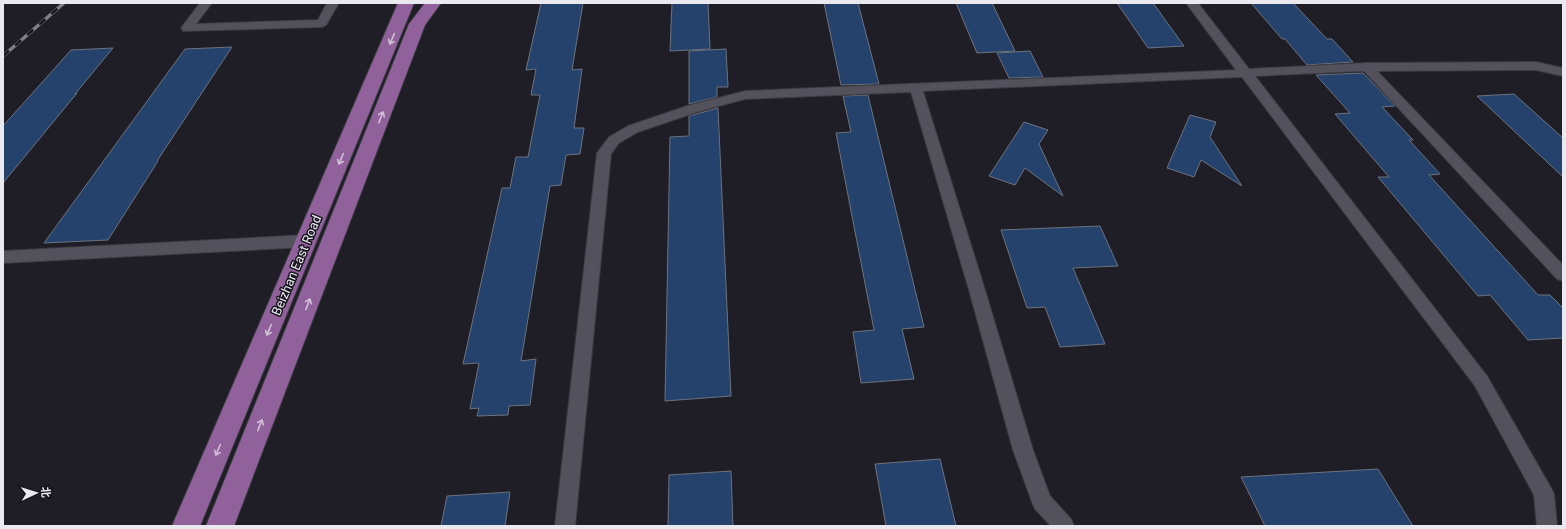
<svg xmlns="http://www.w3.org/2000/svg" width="1566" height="529" viewBox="0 0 1566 529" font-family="Roboto,'Noto Sans SC',sans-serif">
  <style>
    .building { fill: #25426d; stroke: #6c737d }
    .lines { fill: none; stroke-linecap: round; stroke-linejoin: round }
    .service-casing { stroke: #3a3a41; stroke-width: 2 }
    .primary-casing { stroke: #3a3a41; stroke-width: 2 }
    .service { fill: #52515c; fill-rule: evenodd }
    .primary { fill: #91619c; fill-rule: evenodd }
    .rail-casing { stroke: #807f87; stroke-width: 3.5 }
    .rail { stroke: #16151e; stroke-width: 2.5; stroke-dasharray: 8; stroke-linecap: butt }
    .oneway { stroke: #cfc0d6 }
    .labels { text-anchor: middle; stroke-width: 3; stroke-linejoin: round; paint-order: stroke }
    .street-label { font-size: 13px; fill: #e9e9ef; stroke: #16151e }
  </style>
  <rect width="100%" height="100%" fill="#1f1e27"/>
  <path class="building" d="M541,3H583L572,70L582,69L574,128H584L580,154L566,155L561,185L550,186L521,361L536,359L530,405L509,406L508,415L477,416L479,408L470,409L479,363L463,364L502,188H510L516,157H528L540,95H531L536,69L526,70Z
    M672,3H708L710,49L670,51Z
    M824,3H858L879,84L841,85Z
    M956,3H992L1015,51L977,53Z
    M1117,3H1153L1184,46L1148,48Z
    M1251,3H1293L1327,39H1332L1353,62L1307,65L1285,39H1282Z
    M232,47L157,161H158L108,240L44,243L185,49Z
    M113,48L75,94L77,93L3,183V126L71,50Z
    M726,49L728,87H717V97L689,104V51Z
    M1030,51L1043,77L1009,78L997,53Z
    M1363,73L1395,106L1382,107L1413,140H1409L1440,174L1429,175L1538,295H1550L1563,308V338L1528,340L1490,295L1478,296L1378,177H1389L1335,114L1350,113L1316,75Z
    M1514,94L1563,138V177L1477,96Z
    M868,95L924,327L902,329L914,379L861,383L853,332L874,330L836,133L851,132L843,96Z
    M718,108L731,396L665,401L670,137L689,136V116Z
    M1190,115L1216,122L1210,137L1242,186L1201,160L1194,177L1167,168Z
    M1024,122L1048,130L1039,144L1063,196L1025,168L1015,185L989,176Z
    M1100,226L1118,266L1073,268L1105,344L1060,347L1045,307L1027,308L1001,230Z
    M940,459L956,526H886L875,464Z
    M1378,469L1413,526H1265L1241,477Z
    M731,471L733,526H668L669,475Z
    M510,492L505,526H441L447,496Z"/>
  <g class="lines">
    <g class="service-casing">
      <path id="service" d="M200,3H212L196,24L318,20L327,3H339L326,25L322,27L183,31L181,28Z
        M1186,3H1198L1249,69L1367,63L1536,62L1563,68V76L1536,70L1377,71L1563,265V281L1557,279L1364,71L1255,76L1487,376L1551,488L1554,494L1557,526H1537L1534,495L1475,386L1242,77L923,91L985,290L1033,450L1050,496L1071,519L1074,526H1051L1035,509L1032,502L1013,450L969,290L911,92L745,99L697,112L638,132L619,143L611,154L575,526H555L597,153L609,137L628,126L687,106L745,91L1236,70Z
        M306,235L312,237L314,241L312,245L306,247L3,263V251Z"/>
    </g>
    <g class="primary-casing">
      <path id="primary" d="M398,3H414L200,526H172Z
        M425,3H441L425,25L234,526H206L409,24Z"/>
    </g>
    <use href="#service" class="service"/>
    <use href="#primary" class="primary"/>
    <g class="rail-casing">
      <path id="rail" d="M3,56L64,3"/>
    </g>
    <use href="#rail" class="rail"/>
  </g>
  <defs><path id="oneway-shaft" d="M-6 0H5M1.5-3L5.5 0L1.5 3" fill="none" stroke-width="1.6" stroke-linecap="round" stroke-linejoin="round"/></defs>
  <g class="oneway">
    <use href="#oneway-shaft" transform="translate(392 39) rotate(113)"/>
    <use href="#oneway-shaft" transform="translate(381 117) rotate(-69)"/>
    <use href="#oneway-shaft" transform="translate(341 159) rotate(113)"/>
    <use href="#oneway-shaft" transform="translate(308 304) rotate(-69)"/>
    <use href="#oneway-shaft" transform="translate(269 330) rotate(113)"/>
    <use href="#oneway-shaft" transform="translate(260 425) rotate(-69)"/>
    <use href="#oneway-shaft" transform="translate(218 450) rotate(113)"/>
  </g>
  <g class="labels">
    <g class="street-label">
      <text transform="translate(296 265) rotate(-67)" y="5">Beizhan East Road</text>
    </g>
  </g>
  <rect width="1566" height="529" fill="none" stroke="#e9e9ef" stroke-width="8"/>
  <g transform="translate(36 493) rotate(86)" stroke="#16151e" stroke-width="3" paint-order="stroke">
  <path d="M0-3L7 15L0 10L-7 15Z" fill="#e9e9ef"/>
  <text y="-6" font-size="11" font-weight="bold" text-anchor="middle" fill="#e9e9ef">北</text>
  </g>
</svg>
